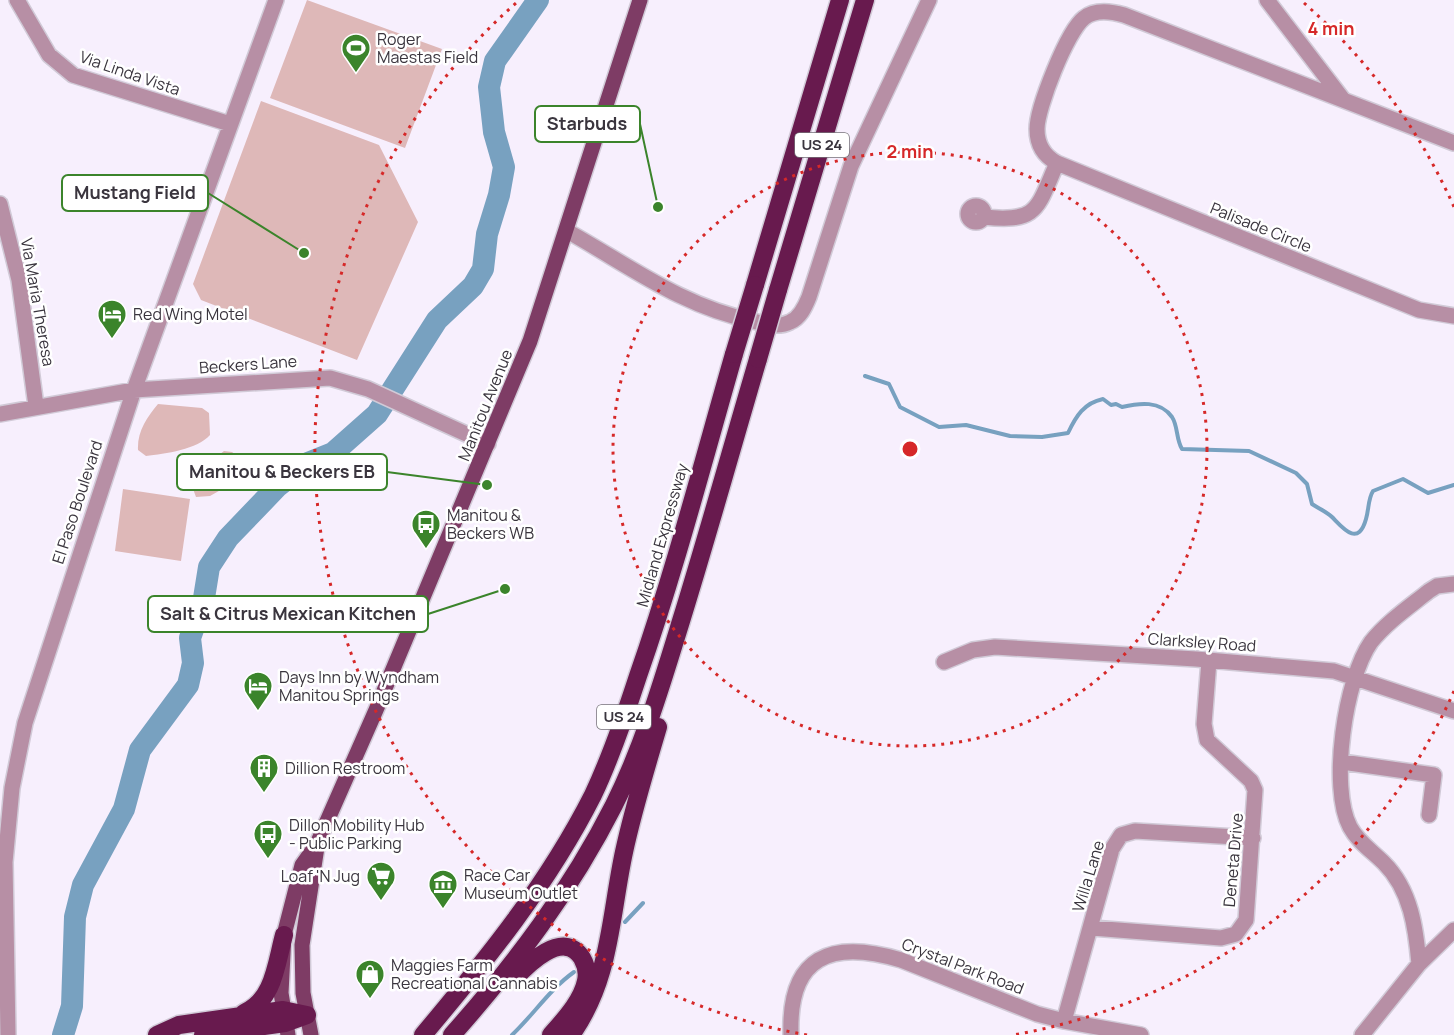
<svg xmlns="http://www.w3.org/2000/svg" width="1454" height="1035" viewBox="0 0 1454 1035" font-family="Manrope,sans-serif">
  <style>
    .green { fill: #deb8b8 }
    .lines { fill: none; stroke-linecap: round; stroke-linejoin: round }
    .stream { stroke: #78a1c0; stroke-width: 4 }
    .river { stroke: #78a1c0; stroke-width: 22 }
    .minor-casing { stroke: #d1cad7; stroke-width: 18 }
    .major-casing { stroke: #d1cad7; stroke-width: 18 }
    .highway-casing { stroke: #d1cad7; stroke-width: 21 }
    .minor { stroke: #b78fa5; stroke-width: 15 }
    .major { stroke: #7e3c65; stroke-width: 15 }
    .highway { stroke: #681a4e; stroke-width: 18 }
    .highway-bridge-casing { stroke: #d1cad7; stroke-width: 21; stroke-linecap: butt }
    .highway-bridge { stroke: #681a4e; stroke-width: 18 }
    .ring { fill: none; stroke: #d62828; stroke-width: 3; stroke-dasharray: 3 6 }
    .labels { text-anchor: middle; stroke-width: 5; stroke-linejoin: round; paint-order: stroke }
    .shield { fill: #fff; stroke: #757278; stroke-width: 1.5 }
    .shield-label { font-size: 15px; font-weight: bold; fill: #3a353e }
    .poi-label { font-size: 16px; fill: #3a353e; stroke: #fff; text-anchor: start }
    .street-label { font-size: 16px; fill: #3a353e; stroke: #fff }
    .centre { fill: #d62828; stroke: #fff; stroke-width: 3 }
    .ring-label { font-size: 18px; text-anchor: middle; font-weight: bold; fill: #d62828; stroke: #fff; stroke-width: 5; stroke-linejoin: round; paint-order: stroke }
    .leader { fill: none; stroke: #3b842b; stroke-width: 2 }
    .callout-dot { fill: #3b842b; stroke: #fff; stroke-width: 2 }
    .callout { fill: #fff; stroke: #3b842b; stroke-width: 2 }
    .callout-label { font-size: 18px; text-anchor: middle; font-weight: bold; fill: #3a353e }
  </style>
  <rect width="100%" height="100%" fill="#f7effd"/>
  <path class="green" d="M307,0L442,49L405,148L270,98Z
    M261,101L379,145L418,222L357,360L201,300L193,284Z
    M158,404L202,408L209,413L210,435C198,449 165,454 146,456L138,450C137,432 147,417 158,404Z
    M224,451L232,452L239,457L240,479L210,496L196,497L189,478Z
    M123,489L190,499L181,561L115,551Z"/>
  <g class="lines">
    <path class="stream" d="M865,376L889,384L900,407L939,427L966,425L1010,436L1042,437L1068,433C1076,416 1084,403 1103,399L1111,405L1116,404L1122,407C1139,403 1160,400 1172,417C1178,426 1176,439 1182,449L1249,451L1296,473L1307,484L1312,504C1318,508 1327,512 1332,517C1342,527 1358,548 1366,519C1369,509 1368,499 1373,491L1403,479L1428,493L1454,485
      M625,922L643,903
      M512,1035C534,1014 550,989 574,972"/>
    <path class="river" d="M63,1035L72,1006L75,917L83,885L124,809L140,750L188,685L193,663L190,638L204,598L209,567L228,538L278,486L308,463L333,453L377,414L437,320L473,286L483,269L487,234L499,195L504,167L494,132L489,87L495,61L538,0"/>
    <g class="minor-casing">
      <path id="minor" d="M17,0L49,55L73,75L230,124
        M1267,0L1342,98
        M1454,143L1124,15C1110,11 1095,9 1084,18C1067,31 1037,108 1037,129C1037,145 1044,156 1057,163L1419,310L1454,316
        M0,204L19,280L36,406
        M968 214a8 8 0 1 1 16 0a8 8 0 1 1-16 0Z
        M984,217C1039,223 1037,208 1057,163
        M567,231C630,266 681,306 753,321C764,324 779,328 790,322C800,318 805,307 809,297L851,166L929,0
        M0,414L134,390L330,378L368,389L488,444
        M944,662L973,650L995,647L1196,659L1334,671L1454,711
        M1342,762L1434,775L1429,815
        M1092,928L1221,938L1236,934L1246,920L1255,790L1251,781L1207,740L1204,724L1209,661
        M1419,964C1416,929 1411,890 1384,863C1372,851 1358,842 1350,827C1329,787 1345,679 1371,642C1387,622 1409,607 1429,591L1437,586L1454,584
        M1064,1021L1112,849L1121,835L1135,831L1253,838
        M8,1035L5,862L12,788L25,723L134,390L276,0
        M791,1035C788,956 831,939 901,960L1037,1014L1064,1021L1141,1035
        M1362,1035L1419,964L1454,930"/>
    </g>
    <g class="major-casing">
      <path id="major" d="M288,1035L281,993L284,935L302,865L317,844L376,710L530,341L640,0
        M311,1035L303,993L302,945L317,847"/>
    </g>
    <g class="highway-casing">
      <path id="highway" d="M755,285L840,0
        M778,290L865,0
        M513,980C527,965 563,928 582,958C586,965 588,972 586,981C582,1001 564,1020 551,1035
        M244,1013C274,1000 276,964 284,935
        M157,1035L179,1025L283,1010L307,1015
        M203,1035L285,1023L307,1015
        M423,1035C487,959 548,884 593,795C611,757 625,716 638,676C675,570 703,462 734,354
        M452,1035C515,964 571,890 614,805C643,747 662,683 681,621C708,534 732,447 758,359
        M571,1035C611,979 610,917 624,852C633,810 646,768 658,727"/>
    </g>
    <use href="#minor" class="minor"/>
    <use href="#major" class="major"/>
    <use href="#highway" class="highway"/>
    <g class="highway-bridge-casing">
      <path id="highway-bridge" d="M734,354L755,285
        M758,359L778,290"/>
    </g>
    <use href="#highway-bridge" class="highway-bridge"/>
  </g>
  <g class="ring">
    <circle cx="910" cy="449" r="297"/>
    <path d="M1454 691A595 595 0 0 1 1013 1035M807 1035A595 595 0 0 1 516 3M1304 3A595 595 0 0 1 1454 207"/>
  </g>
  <defs>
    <g id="stadium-pin" transform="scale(1.5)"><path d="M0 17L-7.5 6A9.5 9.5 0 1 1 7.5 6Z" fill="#3b842b" stroke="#fff"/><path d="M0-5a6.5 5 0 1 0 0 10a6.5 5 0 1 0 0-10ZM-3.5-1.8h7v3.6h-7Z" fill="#fff"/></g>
    <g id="hotel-pin" transform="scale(1.5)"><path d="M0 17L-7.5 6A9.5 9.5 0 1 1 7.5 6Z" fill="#3b842b" stroke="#fff"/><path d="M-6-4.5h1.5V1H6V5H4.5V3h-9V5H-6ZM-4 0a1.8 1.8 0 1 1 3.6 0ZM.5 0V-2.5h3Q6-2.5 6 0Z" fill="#fff"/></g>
    <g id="bus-pin" transform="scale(1.5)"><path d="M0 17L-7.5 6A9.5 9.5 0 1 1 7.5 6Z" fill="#3b842b" stroke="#fff"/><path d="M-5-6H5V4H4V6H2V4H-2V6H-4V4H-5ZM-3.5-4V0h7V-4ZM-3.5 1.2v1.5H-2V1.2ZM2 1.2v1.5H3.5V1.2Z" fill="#fff"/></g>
    <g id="building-pin" transform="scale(1.5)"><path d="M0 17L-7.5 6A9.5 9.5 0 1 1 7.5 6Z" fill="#3b842b" stroke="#fff"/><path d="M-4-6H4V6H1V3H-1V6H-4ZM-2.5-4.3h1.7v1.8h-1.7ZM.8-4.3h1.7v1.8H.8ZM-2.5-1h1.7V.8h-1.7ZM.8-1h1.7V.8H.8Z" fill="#fff"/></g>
    <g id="supermarket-pin" transform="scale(1.5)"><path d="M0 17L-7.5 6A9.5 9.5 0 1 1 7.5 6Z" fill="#3b842b" stroke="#fff"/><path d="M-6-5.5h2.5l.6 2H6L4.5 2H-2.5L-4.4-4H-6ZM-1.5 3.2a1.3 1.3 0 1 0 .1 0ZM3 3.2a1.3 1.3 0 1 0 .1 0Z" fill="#fff"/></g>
    <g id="museum-pin" transform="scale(1.5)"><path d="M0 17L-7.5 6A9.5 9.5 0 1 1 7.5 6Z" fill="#3b842b" stroke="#fff"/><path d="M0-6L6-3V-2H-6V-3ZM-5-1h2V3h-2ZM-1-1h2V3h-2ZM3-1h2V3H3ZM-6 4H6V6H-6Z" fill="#fff"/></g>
    <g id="shop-pin" transform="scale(1.5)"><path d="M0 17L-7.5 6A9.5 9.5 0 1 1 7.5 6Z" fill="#3b842b" stroke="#fff"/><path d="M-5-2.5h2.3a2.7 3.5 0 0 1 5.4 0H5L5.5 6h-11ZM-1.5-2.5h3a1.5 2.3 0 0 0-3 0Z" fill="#fff"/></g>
  </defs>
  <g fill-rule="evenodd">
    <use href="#stadium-pin" x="356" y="48"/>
    <use href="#hotel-pin" x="112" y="314"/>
    <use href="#bus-pin" x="426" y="524"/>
    <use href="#hotel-pin" x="258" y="686"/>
    <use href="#building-pin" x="264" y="768"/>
    <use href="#bus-pin" x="268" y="834"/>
    <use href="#supermarket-pin" x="381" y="876"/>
    <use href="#museum-pin" x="443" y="884"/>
    <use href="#shop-pin" x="370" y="974"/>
  </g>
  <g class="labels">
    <g class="shield">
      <rect x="795" y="133" width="54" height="24" rx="4.5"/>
      <rect x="597" y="705" width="54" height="24" rx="4.5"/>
    </g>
    <g class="shield-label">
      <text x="822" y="150">US 24</text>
      <text x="624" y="722">US 24</text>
    </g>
    <g class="poi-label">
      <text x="377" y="45">Roger<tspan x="377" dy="18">Maestas Field</tspan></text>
      <text x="133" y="320">Red Wing Motel</text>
      <text x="447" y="521">Manitou &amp;<tspan x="447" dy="18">Beckers WB</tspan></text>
      <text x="279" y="683">Days Inn by Wyndham<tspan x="279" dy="18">Manitou Springs</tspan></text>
      <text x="285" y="774">Dillion Restroom</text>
      <text x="289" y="831">Dillon Mobility Hub<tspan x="289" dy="18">- Public Parking</tspan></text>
      <text x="464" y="881">Race Car<tspan x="464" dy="18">Museum Outlet</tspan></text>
      <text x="360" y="882" text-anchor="end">Loaf 'N Jug</text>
      <text x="391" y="971">Maggies Farm<tspan x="391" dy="18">Recreational Cannabis</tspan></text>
    </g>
    <g class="street-label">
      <text transform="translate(130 73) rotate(19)" y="6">Via Linda Vista</text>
      <text transform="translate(1261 227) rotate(22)" y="6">Palisade Circle</text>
      <text transform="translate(38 302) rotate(80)" y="6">Via Maria Theresa</text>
      <text transform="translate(248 364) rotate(-4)" y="6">Beckers Lane</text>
      <text transform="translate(485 405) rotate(-68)" y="6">Manitou Avenue</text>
      <text transform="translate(77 502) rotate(-72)" y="6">El Paso Boulevard</text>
      <text transform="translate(662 535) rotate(-74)" y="6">Midland Expressway</text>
      <text transform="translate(1202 642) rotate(4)" y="6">Clarksley Road</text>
      <text transform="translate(1233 860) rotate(-85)" y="6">Deneta Drive</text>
      <text transform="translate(1088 876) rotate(-73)" y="6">Willa Lane</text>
      <text transform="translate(963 966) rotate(21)" y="6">Crystal Park Road</text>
    </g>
  </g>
  <circle cx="910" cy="449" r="9" class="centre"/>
  <g class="ring-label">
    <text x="1331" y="35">4 min</text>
    <text x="910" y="158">2 min</text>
  </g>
  <path class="leader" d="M658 207L640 124M304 253L208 193M487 485L387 472M505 589L428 614"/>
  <g class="callout-dot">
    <circle cx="658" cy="207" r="6"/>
    <circle cx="304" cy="253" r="6"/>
    <circle cx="487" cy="485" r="6"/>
    <circle cx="505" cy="589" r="6"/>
  </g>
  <g class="callout">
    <rect x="535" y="106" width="105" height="36" rx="6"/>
    <rect x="62" y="175" width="146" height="36" rx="6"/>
    <rect x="177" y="454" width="210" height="36" rx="6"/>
    <rect x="148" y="596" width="280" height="36" rx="6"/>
  </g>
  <g class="callout-label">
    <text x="587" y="130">Starbuds</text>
    <text x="135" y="199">Mustang Field</text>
    <text x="282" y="478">Manitou &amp; Beckers EB</text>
    <text x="288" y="620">Salt &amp; Citrus Mexican Kitchen</text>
  </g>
</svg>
